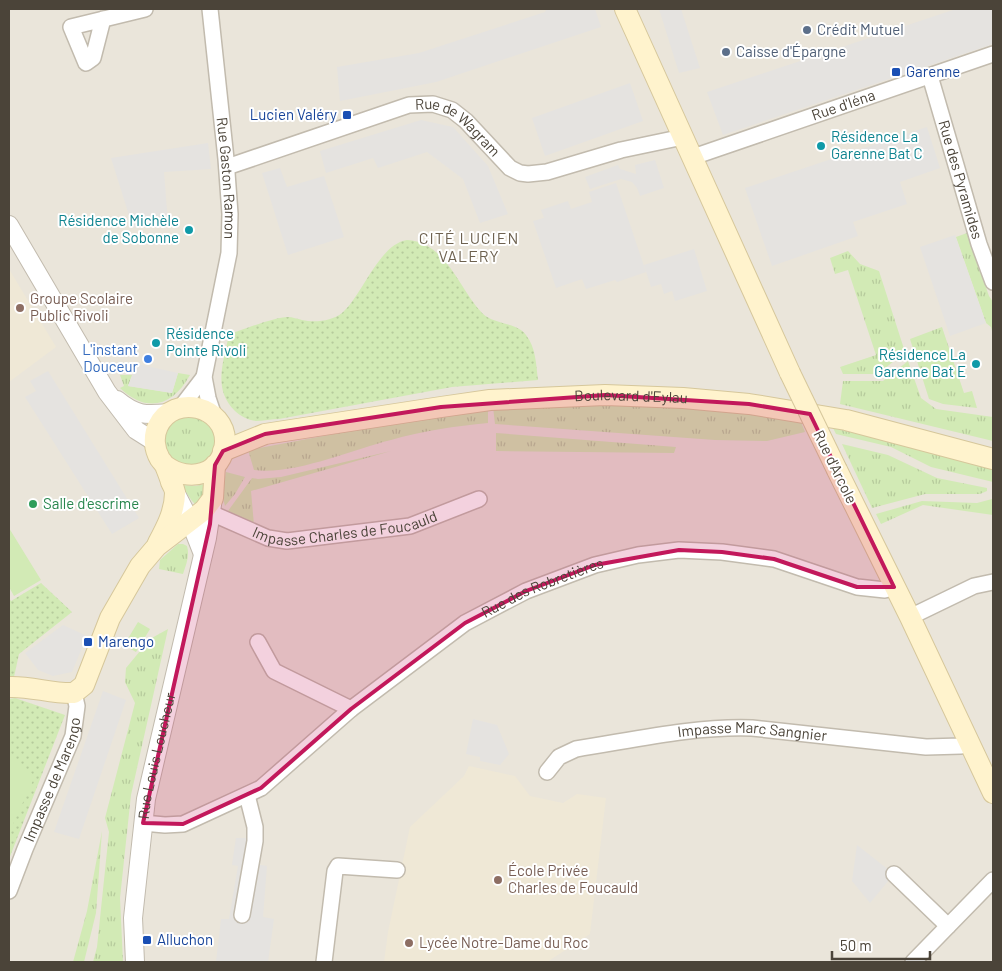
<svg xmlns="http://www.w3.org/2000/svg" width="1002" height="971" viewBox="0 0 1002 971" font-family="Barlow,sans-serif">
  <style>
    .residential { fill: #eae5da }
    .education { fill: #efe8d6 }
    .grass { fill: url(#grass-tufts) }
    .park { fill: url(#park-dots) }
    .garden { fill: #d2eab5 }
    .parking { fill: #e5e3e0 }
    .lines { fill: none; stroke-linecap: round; stroke-linejoin: round }
    .minor-casing { stroke: #c2bbae; stroke-width: 18 }
    .tertiary-casing { stroke: #c2bbae; stroke-width: 20 }
    .secondary-casing { stroke: #d6c79b; stroke-width: 22 }
    .minor { stroke: #fff; stroke-width: 15 }
    .tertiary { stroke: #fff; stroke-width: 18 }
    .secondary { stroke: #fff3cd; stroke-width: 20 }
    .secondary-bridge-casing { stroke: #d6c79b; stroke-width: 22; stroke-linecap: butt }
    .secondary-bridge { stroke: #fff3cd; stroke-width: 20 }
    .marked { fill: #c2185b; fill-opacity: 0.2; stroke: #c2185b; stroke-width: 4; stroke-linejoin: round }
    .service-dot { fill: #5c6f8a; stroke: #fff; stroke-width: 2 }
    .transit-dot { fill: #1a4fb4; stroke: #fff; stroke-width: 2 }
    .culture-dot { fill: #0f9aa8; stroke: #fff; stroke-width: 2 }
    .education-dot { fill: #8d6e63; stroke: #fff; stroke-width: 2 }
    .shop-dot { fill: #3f7fe0; stroke: #fff; stroke-width: 2 }
    .leisure-dot { fill: #2e9e5b; stroke: #fff; stroke-width: 2 }
    .labels { text-anchor: middle; stroke-width: 4; stroke-linejoin: round; paint-order: stroke }
    .service-label { font-size: 15px; fill: #4e5e75; stroke: #fff; text-anchor: start }
    .transit-label { font-size: 15px; fill: #164399; stroke: #fff; text-anchor: start }
    .street-label { font-size: 15px; fill: #4b4439; stroke: #fff }
    .culture-label { font-size: 15px; fill: #0d838f; stroke: #fff; text-anchor: start }
    .education-label { font-size: 15px; fill: #785e54; stroke: #fff; text-anchor: start }
    .shop-label { font-size: 15px; fill: #366cbe; stroke: #fff; text-anchor: end }
    .leisure-label { font-size: 15px; fill: #27864d; stroke: #fff; text-anchor: start }
    .neighbourhood-label { font-size: 16px; letter-spacing: 1px; fill: #6e6250; stroke: #fff }
  </style>
  <defs>
    <pattern id="grass-tufts" width="24" height="20" patternUnits="userSpaceOnUse" patternTransform="scale(1.25)"><rect width="24" height="20" fill="#d2eab5"/><path d="M3 7l-1-3M5 7V3M7 7l1-3M15 17l-1-3M17 17v-4M19 17l1-3" fill="none" stroke="#b6ca9c"/></pattern>
    <pattern id="park-dots" width="8" height="8" patternUnits="userSpaceOnUse" patternTransform="scale(1.25)"><rect width="8" height="8" fill="#d2eab5"/><path d="M2 2h.1M6 6h.1" fill="none" stroke="#b6ca9c" stroke-width="1.8" stroke-linecap="round"/></pattern>
  </defs>
  <rect width="100%" height="100%" fill="#f6f3ec"/>
  <path class="residential" d="M9,9H993V962H9Z"/>
  <path class="education" d="M9,269L56,347L9,382Z
    M469,766L515,776L530,796L563,803L577,794L606,798L590,934L547,962H384L388,932L410,827L464,776Z"/>
  <path class="grass" d="M967,233L989,296L993,302V335L991,327L986,323L956,237Z
    M848,251L860,264L879,271L905,352L878,374H843L840,367L876,355L848,270L835,274L830,258Z
    M942,327L964,393L972,391L977,408L943,404L929,399L910,339Z
    M908,361L921,398L936,409L993,417V441L840,404L843,381H883Z
    M178,373L190,375C173,406 147,414 120,388L124,386L120,375H132L128,386L172,393Z
    M557,404L647,405L732,411L801,422L805,432L767,441L715,440L495,424L493,407Z
    M488,408V423C456,426 422,431 391,440C350,450 296,475 254,470L248,450L408,420Z
    M176,417H207L221,441L209,466L179,468L164,450L165,428Z
    M833,428L993,467V482L931,467L891,447L836,434Z
    M496,433L676,447L674,453L496,451Z
    M842,444L888,455L937,478L987,488V491L980,494H925L872,508Z
    M391,451L251,491L254,525L235,518L228,511L252,478L258,479L281,477Z
    M226,472L245,477L235,494L225,506L222,494Z
    M208,483L206,497L198,507L192,501L181,485L196,486Z
    M993,497V515L923,505L881,524L876,514L922,501L977,503L992,499Z
    M178,544H183L187,546C190,556 186,565 183,574L159,569L160,560Z
    M168,629L131,795L120,898L123,962H93L97,947L109,832L105,818L135,703L125,682L126,668L150,639Z
    M102,831L96,913L84,962H73L87,911Z"/>
  <path class="park" d="M407,240C446,242 459,289 482,313C494,325 517,322 526,335C536,348 536,364 538,380L452,387L279,419C272,419 263,421 256,421C248,420 240,416 235,411C212,389 224,361 229,334C243,330 274,317 288,317C292,317 298,319 302,320C315,323 332,321 342,313C362,296 379,244 407,240Z
    M41,583L72,612L19,654L14,677H9V598L11,601Z
    M15,698L65,715L9,859V699Z"/>
  <path class="garden" d="M9,528L41,580L14,596L9,587Z
    M138,622L150,629L136,652L124,645Z
    M9,754L35,776L9,833Z"/>
  <path class="parking" d="M547,9H595L601,27L436,82L340,101L337,67L419,53L545,12Z
    M659,9H681L700,68L679,73Z
    M956,9H993V44L723,135L707,92Z
    M630,83L643,121L545,156L532,118Z
    M421,120L453,127L488,166L508,214L480,223L463,179L427,152L378,168L373,158L326,173L320,151Z
    M927,127L940,168L900,182L907,204L853,222L858,236L772,266L745,188Z
    M208,143L211,169L164,172L168,223L133,228L111,158Z
    M655,160L664,188L640,196L637,188L632,182L621,179L590,189L585,177L618,165L620,169L636,174L635,165Z
    M280,168L287,187L324,176L344,237L288,255L262,173Z
    M616,183L646,272L617,282L615,280L586,289L582,279L556,288L533,221L544,218L541,210L568,201L571,209L592,202L589,192Z
    M955,235L986,323L950,336L920,247Z
    M694,249L707,291L675,301L672,291L664,294L661,284L651,287L644,265Z
    M137,364L178,373L172,393L128,386Z
    M48,371L139,518L112,534L25,397L36,391L30,381Z
    M63,625L87,636L72,672L53,676L38,670L25,653Z
    M103,691L126,700L79,839L54,832Z
    M473,719L497,725L509,754L500,765L480,761V757L466,754Z
    M236,838H248L244,862L267,866L263,917L274,919L268,962H216L221,919H229L238,866L232,865Z
    M857,845L894,874L870,903L852,881Z"/>
  <g class="lines">
    <g class="minor-casing">
      <g id="minor">
        <path id="s1" d="M210,9L226,159L230,214L229,253L204,377L208,398L214,416"/>
        <path d="M103,19L93,58L86,63L71,27L145,9"/>
        <path id="s2" d="M930,76L979,244L993,282"/>
        <path id="s3" d="M693,157L993,54"/>
        <path id="s4" d="M227,167L409,105L433,104L452,110L466,121L510,168L520,173L528,174L547,172L621,150L683,137"/>
        <path d="M181,407L204,377"/>
        <path id="s5" d="M211,513L268,538L287,541L410,526L479,499"/>
        <path d="M910,617L974,586L993,582"/>
        <path d="M258,642L274,671L351,709"/>
        <path id="s6" d="M547,772L559,757L576,749C634,740 693,726 752,728L926,747L961,746L969,742"/>
        <path id="s7" d="M143,823L165,825L183,824L261,788L351,709L465,623L526,591L595,565L638,555L679,550L722,552L774,559L857,587L885,590L894,587"/>
        <path d="M894,874L948,926"/>
        <path id="s8" d="M9,891L25,849L73,736L77,706L74,693"/>
        <path d="M242,915L255,841V827L247,795"/>
        <path d="M324,962L335,871L338,866L397,870"/>
        <path d="M913,962L993,880"/>
      </g>
    </g>
    <g class="tertiary-casing">
      <g id="tertiary">
        <path d="M9,225L107,392L136,430L155,442"/>
        <path d="M117,400C136,416 146,415 169,413"/>
        <path d="M175,492L190,521L203,554"/>
        <path id="s9" d="M135,962L133,918L146,799L207,538L213,498"/>
      </g>
    </g>
    <g class="secondary-casing">
      <g id="secondary">
        <path d="M625,9L790,373"/>
        <path id="s10" d="M223,451L265,434L441,407L490,400L605,395L683,398L749,404L846,420L993,459"/>
        <path d="M837,470L910,617L993,793"/>
        <path d="M158,543C166,528 175,511 175,493C175,490 173,486 171,482C170,478 168,473 166,468C165,464 162,462 160,459C154,449 153,436 158,426C174,393 226,406 225,442C223,475 189,483 166,466"/>
        <path d="M9,687C31,686 52,694 74,693L84,685L110,618L140,566L157,546L204,510L213,498L215,465"/>
      </g>
    </g>
    <use href="#minor" class="minor"/>
    <use href="#tertiary" class="tertiary"/>
    <use href="#secondary" class="secondary"/>
    <g class="secondary-bridge-casing">
      <path id="secondary-bridge" d="M790,373L837,470"/>
    </g>
    <use href="#secondary-bridge" class="secondary-bridge"/>
  </g>
  <path class="marked" d="M605,395L749,404L810,414L894,587H857L774,559L722,552L679,550L595,565L526,591L465,623L351,709L261,788L183,824L143,823L210,524L215,465L223,451L265,434L441,407Z"/>
  <g class="service-dot">
    <circle cx="807" cy="30" r="5"/>
    <circle cx="726" cy="52" r="5"/>
  </g>
  <g class="transit-dot">
    <rect x="891" y="67" width="10" height="10" rx="2.5"/>
    <rect x="342" y="110" width="10" height="10" rx="2.5"/>
    <rect x="83" y="637" width="10" height="10" rx="2.5"/>
    <rect x="142" y="935" width="10" height="10" rx="2.5"/>
  </g>
  <g class="culture-dot">
    <circle cx="821" cy="146" r="5"/>
    <circle cx="189" cy="230" r="5"/>
    <circle cx="156" cy="343" r="5"/>
    <circle cx="976" cy="364" r="5"/>
  </g>
  <g class="education-dot">
    <circle cx="20" cy="308" r="5"/>
    <circle cx="498" cy="880" r="5"/>
    <circle cx="409" cy="943" r="5"/>
  </g>
  <circle class="shop-dot" cx="148" cy="359" r="5"/>
  <circle class="leisure-dot" cx="33" cy="504" r="5"/>
  <g class="labels">
    <g class="service-label">
      <text x="817" y="35">Crédit Mutuel</text>
      <text x="736" y="57">Caisse d'Épargne</text>
    </g>
    <g class="transit-label">
      <text x="906" y="77">Garenne</text>
      <text x="337" y="120" text-anchor="end">Lucien Valéry</text>
      <text x="98" y="647">Marengo</text>
      <text x="157" y="945">Alluchon</text>
    </g>
    <g class="street-label">
      <text dy="5" stroke="none"><textPath href="#s3" startOffset="159">Rue d'Iéna</textPath></text>
      <text dy="5" stroke="none"><textPath href="#s4" startOffset="249">Rue de Wagram</textPath></text>
      <text dy="5" stroke="none"><textPath href="#s1" startOffset="170">Rue Gaston Ramon</textPath></text>
      <text dy="5" stroke="none"><textPath href="#s2" startOffset="108">Rue des Pyramides</textPath></text>
      <text dy="5" stroke="none"><textPath href="#s10" startOffset="414">Boulevard d'Eylau</textPath></text>
      <text transform="translate(835 467) rotate(64)" y="5">Rue d'Arcole</text>
      <text dy="5" stroke="none"><textPath href="#s5" startOffset="140">Impasse Charles de Foucauld</textPath></text>
      <text dy="5" stroke="none"><textPath href="#s7" startOffset="474">Rue des Robretières</textPath></text>
      <text dy="5" stroke="none"><textPath href="#s6" startOffset="216">Impasse Marc Sangnier</textPath></text>
      <text dy="5" stroke="none"><textPath href="#s9" startOffset="208">Rue Louis Loucheur</textPath></text>
      <text dy="5" stroke="none"><textPath href="#s8" startOffset="120">Impasse de Marengo</textPath></text>
    </g>
    <g class="culture-label">
      <text x="831" y="142">Résidence La<tspan x="831" dy="17">Garenne Bat C</tspan></text>
      <text x="179" y="226" text-anchor="end">Résidence Michèle<tspan x="179" dy="17">de Sobonne</tspan></text>
      <text x="166" y="339">Résidence<tspan x="166" dy="17">Pointe Rivoli</tspan></text>
      <text x="966" y="360" text-anchor="end">Résidence La<tspan x="966" dy="17">Garenne Bat E</tspan></text>
    </g>
    <g class="education-label">
      <text x="30" y="304">Groupe Scolaire<tspan x="30" dy="17">Public Rivoli</tspan></text>
      <text x="508" y="876">École Privée<tspan x="508" dy="17">Charles de Foucauld</tspan></text>
      <text x="419" y="948">Lycée Notre-Dame du Roc</text>
    </g>
    <g class="shop-label">
      <text x="138" y="355">L'instant<tspan x="138" dy="17">Douceur</tspan></text>
    </g>
    <g class="leisure-label">
      <text x="43" y="509">Salle d'escrime</text>
    </g>
    <g class="neighbourhood-label">
      <text x="469" y="244">CITÉ LUCIEN<tspan x="469" dy="18">VALERY</tspan></text>
    </g>
  </g>
  <rect width="1002" height="971" fill="none" stroke="#4b4439" stroke-width="20"/>
  <path d="M832 951v8h98v-8" fill="none" stroke="#4b4439" stroke-width="2.5"/>
  <text x="840" y="951" font-size="15" fill="#4b4439" stroke="#ffffff" stroke-width="4" paint-order="stroke">50 m</text>
</svg>
